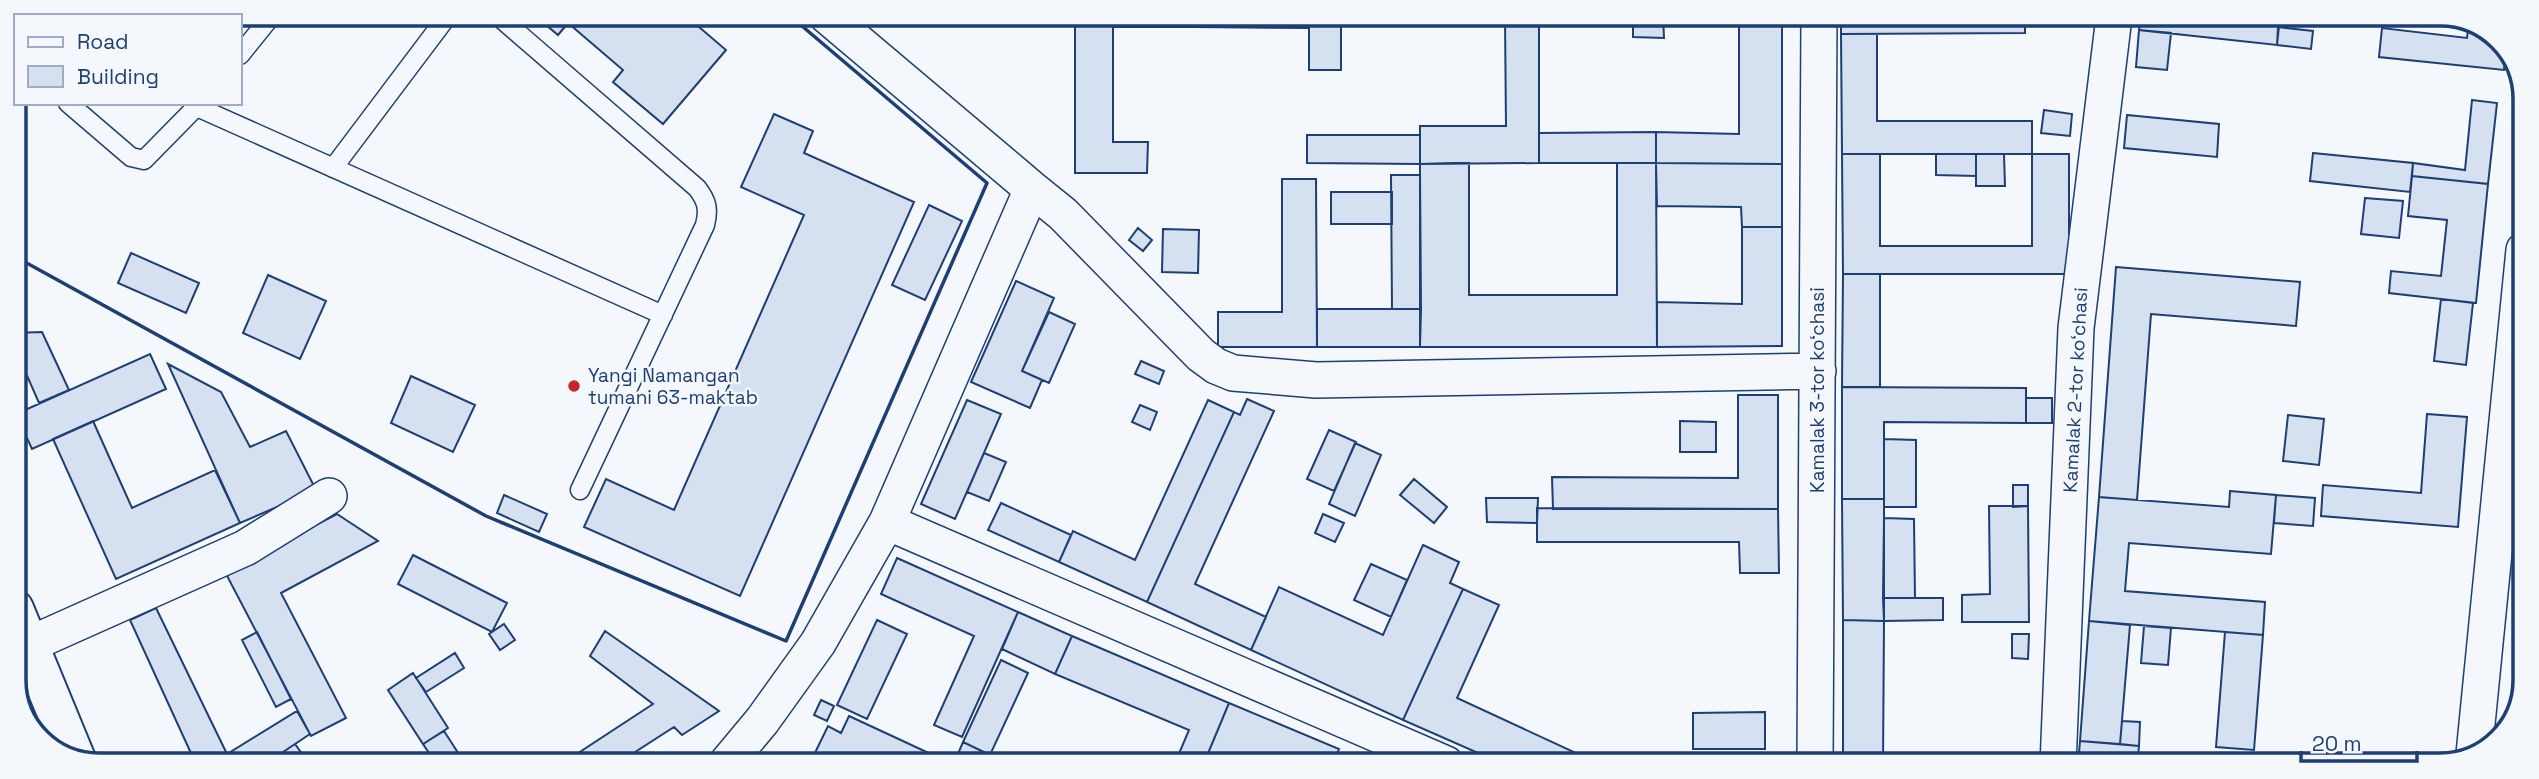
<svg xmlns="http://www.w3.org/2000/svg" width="2539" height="779" viewBox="0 0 2539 779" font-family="'Space Grotesk',sans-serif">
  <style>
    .building { fill: #d5e0f0; stroke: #1d3f73; stroke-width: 2 }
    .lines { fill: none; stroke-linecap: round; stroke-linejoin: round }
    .lane-casing { stroke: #1d3f73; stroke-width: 21 }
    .street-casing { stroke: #1d3f73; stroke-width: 38 }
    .secondary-casing { stroke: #1d3f73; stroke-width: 42 }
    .lane { stroke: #f4f7fb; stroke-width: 18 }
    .street { stroke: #f4f7fb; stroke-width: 35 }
    .secondary { stroke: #f4f7fb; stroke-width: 38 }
    .wall { stroke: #1d3f73; stroke-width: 3.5 }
    .poi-dot { fill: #c62828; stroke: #f4f7fb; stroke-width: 2.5 }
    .labels { text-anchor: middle; stroke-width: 5; stroke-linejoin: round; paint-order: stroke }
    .poi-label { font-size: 19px; fill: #1d3f73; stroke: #f4f7fb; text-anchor: start }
    .street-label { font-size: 19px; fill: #1d3f73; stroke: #f4f7fb }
    .rim { fill: none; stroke: #1d3f73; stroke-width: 3.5 }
  </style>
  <rect width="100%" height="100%" fill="#f4f7fb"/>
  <path class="building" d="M159,14H230L158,16Z
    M534,15H653L664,24L672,15H685L726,50L663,124L613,82L623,70L568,23L558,35Z
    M1075,15H1196V27H1113V142H1148L1147,173H1075Z
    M1196,15L1309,16V28L1196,27Z
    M1309,16H1425V19H1341V70H1309Z
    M1425,16H1539V163L1420,164V126H1506L1505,19H1425Z
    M1633,16H1663L1664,38L1633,37Z
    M1663,16H1693V24H1663Z
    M1693,16H1782V164L1656,163V132L1739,134V24H1693Z
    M1841,16H2025V33L1841,34Z
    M2141,17H2280L2277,45L2139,30Z
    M2469,21L2504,43L2506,48L2504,70L2379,57L2382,28L2467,38Z
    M2278,27L2313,31L2311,49L2277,45Z
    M2139,30L2171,33L2167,70L2136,67Z
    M1841,34H1877V121H2032V154H1842Z
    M2472,100L2497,103L2488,184L2412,176L2413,163L2465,170Z
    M2044,110L2072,114L2070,136L2041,133Z
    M774,114L813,131L804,153L914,202L740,596L584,527L606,479L674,510L804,215L741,187Z
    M2127,115L2219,124L2217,157L2124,148Z
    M1656,132V163H1539V133Z
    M1307,135H1420V164L1307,163Z
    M2313,153L2413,163L2410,192L2310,181Z
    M1842,154H1880V246H2032V154H2069V274H1843Z
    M1936,154H1976V176L1936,175Z
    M1976,154H2004L2005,186H1976Z
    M1469,163V295H1617V163H1656L1657,347H1420V164Z
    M1656,163L1782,164V227H1742L1741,207L1657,206Z
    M1391,175H1420L1421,309H1392Z
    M2412,176L2488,184L2476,303L2389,293L2391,271L2441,276L2447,220L2408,216Z
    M1282,179H1316L1317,347H1218V312H1282Z
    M1331,192H1392V224H1331Z
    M2365,198L2403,201L2399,238L2361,234Z
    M929,205L962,221L925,300L892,285Z
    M1742,227H1782V346L1657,347V302L1742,304Z
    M1138,228L1152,240L1143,251L1129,240Z
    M1163,229L1199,230L1198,273L1162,272Z
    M131,253L199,283L186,313L118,283Z
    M2116,267L2300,282L2296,326L2151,314L2137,500L2099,497Z
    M1843,274H1880V387H1842Z
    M268,275L326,301L300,359L243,333Z
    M1016,281L1054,298L1022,371L1042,380L1030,408L971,382Z
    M2441,299L2473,303L2466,365L2434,361Z
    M1317,309H1421L1420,347H1317Z
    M1049,312L1075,324L1049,383L1022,371Z
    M42,332L69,390L39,403L14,346V333Z
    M150,354L166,389L32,449L16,414Z
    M1141,361L1164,371L1159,384L1135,374Z
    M168,364L221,392L250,447L286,431L316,490L240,523Z
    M411,376L475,405L453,452L391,423Z
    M1842,387L2026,388V423L1884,422V499H1842Z
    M1738,395H1778V509H1553L1552,477L1738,478Z
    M2026,398H2052V423H2026Z
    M1247,399L1274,411L1195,584L1266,617L1251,650L1147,602L1234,412L1240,415Z
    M967,400L1001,414L955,519L921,504Z
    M1208,400L1234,412L1147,602L1059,562L1073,531L1135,560Z
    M1140,405L1157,412L1150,430L1132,422Z
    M2427,414L2467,417L2458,527L2321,516L2323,485L2421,493Z
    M2288,415L2324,419L2319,465L2283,461Z
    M93,421L132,508L215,470L240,523L116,579L53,439Z
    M1680,421L1716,422V452H1680Z
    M2523,423V537L2507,535Z
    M1329,430L1356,442L1334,491L1307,479Z
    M1884,439L1916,440V507H1884Z
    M1355,443L1381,455L1355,516L1329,504Z
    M984,453L1006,462L989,501L967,492Z
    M1414,479L1447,507L1434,523L1400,495Z
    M2013,485H2028V506L2013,507Z
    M2230,491L2276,495L2271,554L2129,543L2125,591L2265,602L2263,635L2089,621L2099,497L2229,507Z
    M504,495L547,514L539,532L497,513Z
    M2276,495L2315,498L2313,526L2274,523Z
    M1486,498H1538L1537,523L1487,522Z
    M1842,499H1884V621L1843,620Z
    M1001,503L1071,535L1059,562L988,530Z
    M1989,506H2028L2029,622H1962V595L1990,594Z
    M1537,508L1778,509L1779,573H1740L1739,542H1537Z
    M337,514L378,541L281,593L346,718L311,736L225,572Z
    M1323,514L1344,523L1335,542L1315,533Z
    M1884,518L1914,519L1915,598H1883Z
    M1423,545L1459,562L1450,583L1463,589L1403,720L1251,650L1279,587L1383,635Z
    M413,555L507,603L492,632L398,584Z
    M897,558L1018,612L962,737L934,725L974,636L881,594Z
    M1371,564L1407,580L1391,617L1354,600Z
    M1463,589L1499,605L1457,698L1591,760L1589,764H1503L1403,720Z
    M1883,598H1943V620L1884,621Z
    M156,608L227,754L297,711L310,734L268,762H195L130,620Z
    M1018,612L1072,636L1055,674L1002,649Z
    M877,620L907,634L867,719L837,705Z
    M1843,620L1884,621L1883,764H1843Z
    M2089,621L2130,625L2120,744L2080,741Z
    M504,624L515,640L500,650L489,634Z
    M2144,626L2171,628L2168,665L2141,663Z
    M605,631L719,711L682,735L674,727L618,763H563L653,704L590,656Z
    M257,632L291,699L276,707L242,640Z
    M2225,632L2263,635L2254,750L2216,747Z
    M2012,634H2029L2028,659L2012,658Z
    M1072,636L1229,703L1204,763H1175L1189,730L1055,674Z
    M455,653L464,668L426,692L416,678Z
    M1001,660L1028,673L990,755L963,742Z
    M413,673L448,728L423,744L388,690Z
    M2514,676L2522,677V702L2510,721Z
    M821,700L834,706L827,721L814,715Z
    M1229,703L1339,749L1333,764H1275L1253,754L1250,763H1204Z
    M1765,712V749H1693V713Z
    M849,716L946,761L945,763H816L811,761L828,726L841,733Z
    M2122,721L2140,722L2139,746L2120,744Z
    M444,731L464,762H435L423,744Z
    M2080,741L2139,746L2137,765H2078Z
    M963,742L990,755L1009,763H954Z
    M295,744L308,762H268Z
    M1338,753L1364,764H1333Z
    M2349,755L2441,765H2348Z"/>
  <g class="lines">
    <g class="lane-casing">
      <path id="lane" d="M497,15L697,188C707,201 709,209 705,225L580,490
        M240,55L273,14
        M68,103L131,157L144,160L200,103
        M197,107L663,315
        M333,168L449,14"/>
    </g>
    <g class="street-casing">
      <path id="street" d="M826,15L1032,189L887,522L1446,764
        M1032,189L1063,214L1201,355L1216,366L1233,373L1316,380L1818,371
        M28,645L245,548L329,496
        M2474,754L2524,250
        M727,763L762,721L818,643L887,522
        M1815,764L1819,16
        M2058,765L2076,328L2114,17"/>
    </g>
    <g class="secondary-casing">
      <path id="secondary" d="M14,609L77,762"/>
    </g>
    <use href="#lane" class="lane"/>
    <use href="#street" class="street"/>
    <use href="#secondary" class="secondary"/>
    <path class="wall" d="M14,256L486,516L786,641L987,183L789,15"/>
  </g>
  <circle class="poi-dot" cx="574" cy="386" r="7"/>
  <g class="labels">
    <g class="poi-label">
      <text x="588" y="382">Yangi Namangan<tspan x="588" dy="22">tumani 63-maktab</tspan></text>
    </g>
    <g class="street-label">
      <text transform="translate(1817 390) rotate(-90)" y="7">Kamalak 3-tor koʻchasi</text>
      <text transform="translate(2075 390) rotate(-87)" y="7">Kamalak 2-tor koʻchasi</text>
    </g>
  </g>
  <path d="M0 0H2539V779H0ZM99 26H2440A73 73 0 0 1 2513 99V680A73 73 0 0 1 2440 753H99A73 73 0 0 1 26 680V99A73 73 0 0 1 99 26Z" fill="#f4f7fb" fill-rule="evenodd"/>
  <path class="rim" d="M99 26H2440A73 73 0 0 1 2513 99V680A73 73 0 0 1 2440 753H99A73 73 0 0 1 26 680V99A73 73 0 0 1 99 26Z"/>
  <rect x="14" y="14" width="228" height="91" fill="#f4f7fb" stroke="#9eadc5" stroke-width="2"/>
  <rect x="28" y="37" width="35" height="10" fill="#f4f7fb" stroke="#9eadc5" stroke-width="2"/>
  <text x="77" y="49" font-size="21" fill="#1d3f73">Road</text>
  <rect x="28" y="66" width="35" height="21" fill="#d5e0f0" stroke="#9eadc5" stroke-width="2"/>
  <text x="77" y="84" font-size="21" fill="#1d3f73">Building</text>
  <path d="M2301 751v10h116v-10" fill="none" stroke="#1d3f73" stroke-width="3.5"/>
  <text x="2312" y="751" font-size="21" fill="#1d3f73" stroke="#f4f7fb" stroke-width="5" paint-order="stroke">20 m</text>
</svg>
